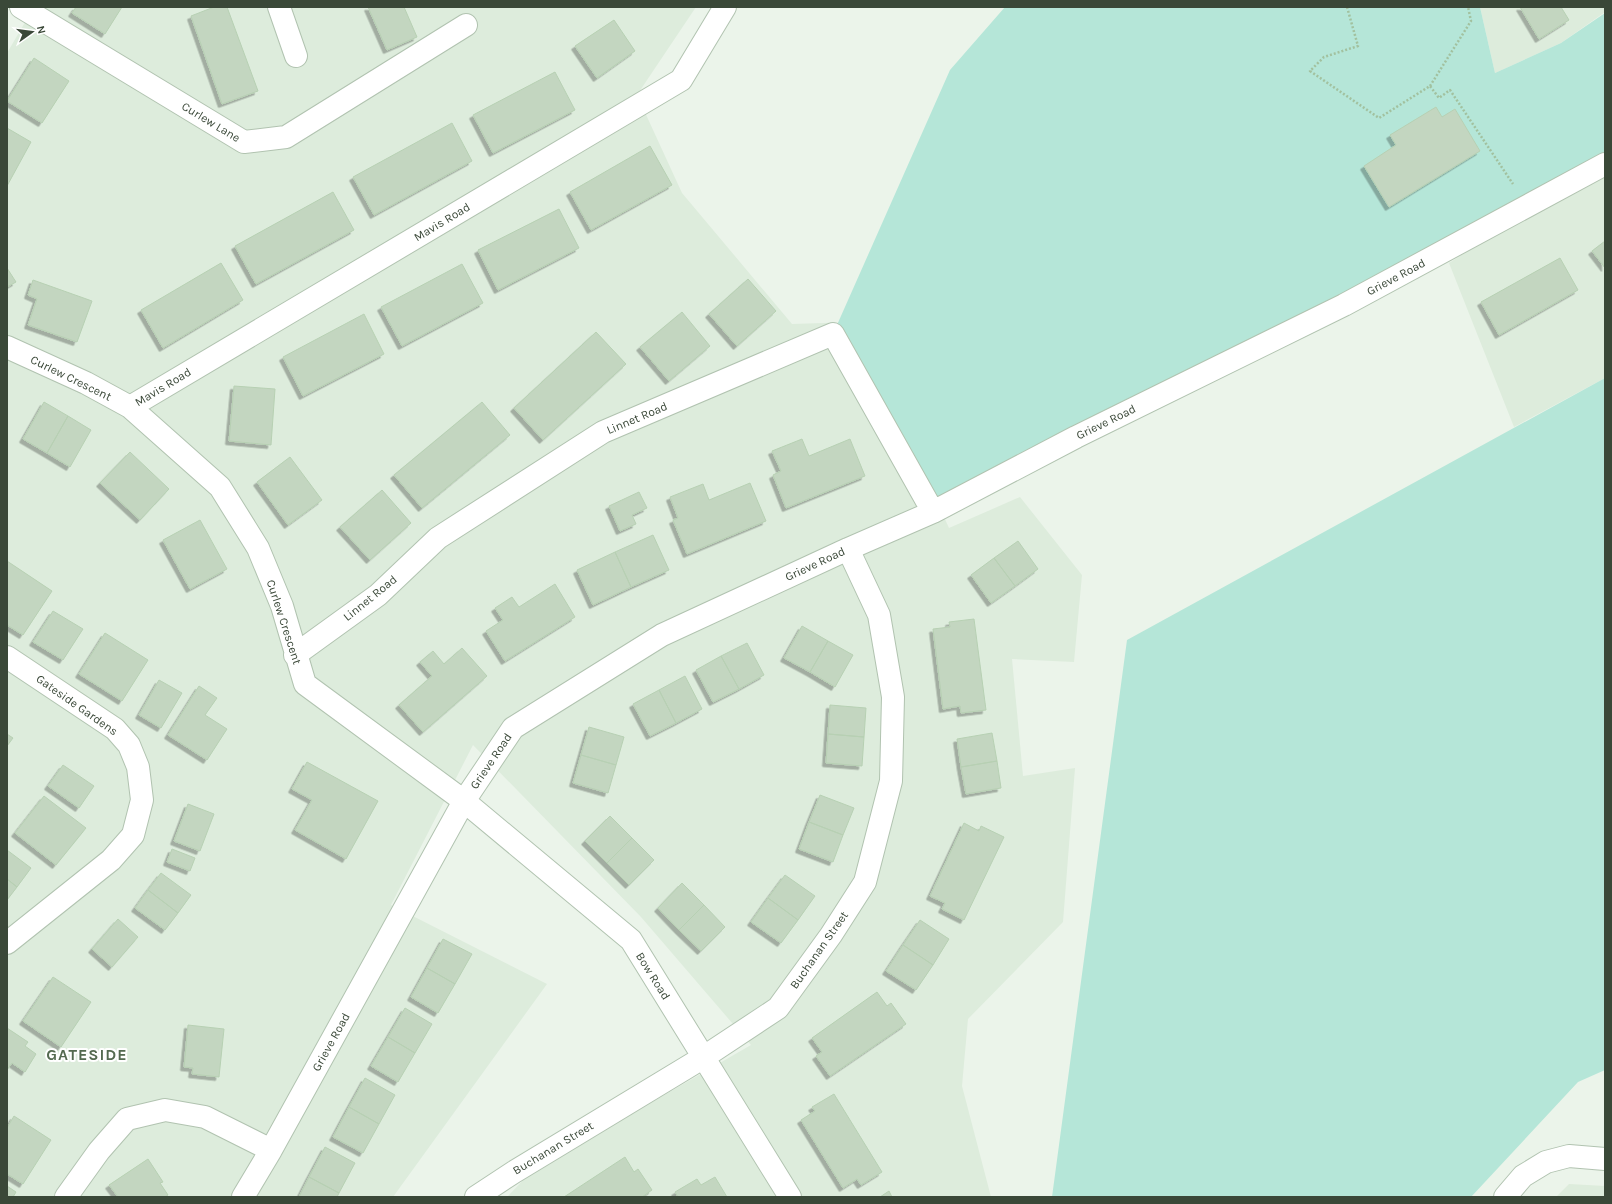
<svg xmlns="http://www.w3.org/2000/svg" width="1612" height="1204" viewBox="0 0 1612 1204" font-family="Karla,sans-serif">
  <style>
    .residential { fill: #ddecdc }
    .green { fill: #b5e6d8 }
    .building { fill: #c3d6c0; stroke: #b7d0b3; filter: url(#shadow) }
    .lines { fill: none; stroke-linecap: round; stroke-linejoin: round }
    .minor-casing { stroke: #b1c3b0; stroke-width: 24 }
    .path { stroke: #a2c19f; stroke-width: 2.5; stroke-dasharray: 2 2; stroke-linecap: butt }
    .minor { stroke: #fff; stroke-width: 22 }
    .labels { text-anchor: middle; stroke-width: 4; stroke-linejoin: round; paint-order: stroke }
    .street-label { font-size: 12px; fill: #3a4838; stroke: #fff }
    .district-label { font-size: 16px; font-weight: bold; letter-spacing: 1px; fill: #546a50; stroke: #fff }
  </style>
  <defs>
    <filter id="shadow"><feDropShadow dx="-3.5" dy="3.5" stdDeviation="0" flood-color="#0004"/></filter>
  </defs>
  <rect width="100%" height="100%" fill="#ebf4ea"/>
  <path class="residential" d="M34,7H696L637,95L682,193L792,324L855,322L949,528L1020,497L1082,575L1074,662L1012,659L1023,776L1075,768L1063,922L968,1019L962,1086L991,1197H507L531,1172L751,1045L641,917L473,745L391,905L547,984L393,1197H7V53Z
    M1480,7H1605V12L1561,43L1495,73Z
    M1605,170V378L1514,427L1449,263L1534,209Z
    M1569,1184L1605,1186V1197H1556Z"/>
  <path class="green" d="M1005,7H1480L1495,73L1561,43L1605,13V156L933,512L833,334L950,70Z
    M1605,378V1070L1578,1082L1471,1197H1052L1127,640Z"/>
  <path class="building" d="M76,7H122L105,34L72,13Z
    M214,7H227L258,91L222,104L191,16Z
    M368,7H404L417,37L387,50Z
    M1520,7H1561L1569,20L1539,39Z
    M614,20L635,51L597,78L575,46Z
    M34,58L69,81L42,123L7,101Z
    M555,72L575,110L493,153L473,115Z
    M1436,107L1442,117L1455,109L1480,151L1389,207L1364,166L1396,145L1390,135Z
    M452,123L472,161L374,215L353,177Z
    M7,128L31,142L7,186Z
    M650,146L672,185L591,230L570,192Z
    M333,192L354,230L256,284L235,246Z
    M559,209L579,248L498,290L478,250Z
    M1605,241V268L1592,251Z
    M1560,258L1578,290L1499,335L1481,302Z
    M221,263L243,300L163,348L141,310Z
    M462,264L483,303L402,346L381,307Z
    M7,268L16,282L7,287Z
    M748,279L776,311L737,346L709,314Z
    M33,280L92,301L77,342L28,325L37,299L28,295Z
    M682,312L710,346L669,381L640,347Z
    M364,314L384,354L303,396L283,357Z
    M596,332L626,364L543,440L514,408Z
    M234,386L275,389L271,445L229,441Z
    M44,402L68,416L47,453L23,439Z
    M482,402L510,435L422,508L394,475Z
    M68,416L91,430L70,467L47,453Z
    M802,439L809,456L850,439L865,476L786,508L773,475L781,471L772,451Z
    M130,452L169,489L140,520L100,483Z
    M290,457L322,500L288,525L257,482Z
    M750,483L766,521L687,554L673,520L678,518L670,497L703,484L709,500Z
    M382,490L411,523L370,560L340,527Z
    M639,492L647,508L632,515L636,524L620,531L609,506Z
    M200,520L227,569L190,589L163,540Z
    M653,535L669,570L631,587L615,552Z
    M1018,541L1038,569L1015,586L994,558Z
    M615,552L631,587L593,605L577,570Z
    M994,558L1015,586L991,603L971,575Z
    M7,561L52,591L23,635L7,625Z
    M555,584L575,617L505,661L486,631L503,620L495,608L512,597L519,607Z
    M53,611L83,629L63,660L33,642Z
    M974,619L986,710L961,713L960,706L943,709L933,629L950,627L949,622Z
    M802,626L828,641L810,672L784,658Z
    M105,633L148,660L122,701L79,674Z
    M828,641L853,655L835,687L810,672Z
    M747,643L764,675L739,689L721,656Z
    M462,648L487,676L423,732L399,705L432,676L420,662L433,651L444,664Z
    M721,656L739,689L713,702L696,670Z
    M685,676L702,709L676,723L659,690Z
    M159,680L182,693L161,728L139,715Z
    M199,686L217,698L205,715L227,729L207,760L168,735Z
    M659,690L676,723L650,736L633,704Z
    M830,705L866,708L864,737L828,734Z
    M589,727L624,737L616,765L581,755Z
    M992,733L997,761L961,767L957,739Z
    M7,734L13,738L7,746Z
    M828,734L864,737L862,766L826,763Z
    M581,755L616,765L608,793L573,783Z
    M997,761L1001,788L966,794L961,767Z
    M307,762L378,801L346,859L295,830L312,800L292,789Z
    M63,765L94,786L79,808L48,786Z
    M820,795L854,808L843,835L809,822Z
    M44,796L86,828L56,865L15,833Z
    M188,804L214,814L200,851L174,841Z
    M610,816L632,838L607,863L585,841Z
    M809,822L843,835L833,862L799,849Z
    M964,823L979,831L981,826L1004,837L964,920L942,909L945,903L930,896Z
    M632,838L654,860L629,885L607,863Z
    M172,849L195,858L190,871L167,862Z
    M7,850L31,868L17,887L7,879Z
    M161,873L191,895L178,913L148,890Z
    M785,875L815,896L798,920L768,898Z
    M7,879L17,887L7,900Z
    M682,883L704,905L679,930L658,908Z
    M148,890L178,913L165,930L135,908Z
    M768,898L798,920L781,943L751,922Z
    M704,905L725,927L701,951L679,930Z
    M118,919L138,937L112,967L92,949Z
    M920,920L949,939L933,965L903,945Z
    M443,939L472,954L455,984L427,968Z
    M903,945L933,965L916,990L886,971Z
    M427,968L455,984L438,1013L411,997Z
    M53,977L91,1002L61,1047L23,1021Z
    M877,992L887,1006L891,1003L906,1024L830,1076L816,1056L822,1052L812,1038Z
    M405,1008L432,1024L415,1053L388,1037Z
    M188,1025L224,1029L219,1077L192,1074L193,1068L184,1067Z
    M7,1028L28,1042L25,1046L36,1054L25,1072L12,1063L7,1070Z
    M388,1037L415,1053L398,1082L371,1066Z
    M365,1078L395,1095L379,1124L349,1107Z
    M834,1094L882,1172L861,1185L857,1179L843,1188L801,1120L815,1111L812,1107Z
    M349,1107L379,1124L363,1153L333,1137Z
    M14,1116L51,1140L23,1184L7,1174V1128Z
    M325,1147L355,1163L339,1193L309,1177Z
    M625,1157L634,1172L638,1169L652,1190L642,1197H564Z
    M148,1159L163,1182L160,1183L168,1195L165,1197H118L109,1185Z
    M309,1177L339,1193L337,1197H299Z
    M715,1177L727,1197H678L675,1192L697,1179L701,1185Z
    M7,1186L16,1192L13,1197H7Z
    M889,1191L892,1197H880Z"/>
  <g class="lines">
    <g class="minor-casing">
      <path id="minor" d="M21,7L244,142L286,137L466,25
        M279,7L296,56
        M7,347L86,383L130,407L220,487L258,548L282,606L305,684L464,801L631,940L790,1197
        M130,407L681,80L725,7
        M295,655L378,595L438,538L603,432L833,334L933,512
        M7,657L115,729L129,745L138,767L142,800L133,835L111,860L7,943
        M66,1197L99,1151L127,1119L165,1110L205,1117L271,1150
        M243,1197L271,1150L464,801L513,728L662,635L848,549L933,512L1076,437L1344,305L1605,164
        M476,1197L514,1172L704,1057L778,1008L831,935L865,882L891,781L893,697L879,615L848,549
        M1505,1197L1523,1176L1546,1162L1569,1156L1605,1159"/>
    </g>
    <path class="path" d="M1347,7L1358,46L1324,57L1310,71L1379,118L1430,86L1439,98L1450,90L1513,184
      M1430,86L1471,21L1468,7"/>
    <use href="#minor" class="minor"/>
  </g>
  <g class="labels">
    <g class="street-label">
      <text transform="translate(211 122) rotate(31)" y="4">Curlew Lane</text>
      <text transform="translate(442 222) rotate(-31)" y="4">Mavis Road</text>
      <text transform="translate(1396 277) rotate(-28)" y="4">Grieve Road</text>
      <text transform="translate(71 378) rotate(26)" y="4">Curlew Crescent</text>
      <text transform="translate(163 387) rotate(-31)" y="4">Mavis Road</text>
      <text transform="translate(637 418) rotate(-23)" y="4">Linnet Road</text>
      <text transform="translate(1106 422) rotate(-26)" y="4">Grieve Road</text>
      <text transform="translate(815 564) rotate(-25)" y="4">Grieve Road</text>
      <text transform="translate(370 598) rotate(-39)" y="4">Linnet Road</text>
      <text transform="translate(284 622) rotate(72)" y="4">Curlew Crescent</text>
      <text transform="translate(77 705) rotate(35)" y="4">Gateside Gardens</text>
      <text transform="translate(491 761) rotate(-56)" y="4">Grieve Road</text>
      <text transform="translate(819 950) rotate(-55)" y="4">Buchanan Street</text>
      <text transform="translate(653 976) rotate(58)" y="4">Bow Road</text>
      <text transform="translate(331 1042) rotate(-61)" y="4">Grieve Road</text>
      <text transform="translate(553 1148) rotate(-31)" y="4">Buchanan Street</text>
    </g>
    <g class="district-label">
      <text x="87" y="1060">GATESIDE</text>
    </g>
  </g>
  <rect width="1612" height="1204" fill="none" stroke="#3a4838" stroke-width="16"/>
  <g transform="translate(32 32) rotate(76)" stroke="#ffffff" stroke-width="3" paint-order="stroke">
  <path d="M0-3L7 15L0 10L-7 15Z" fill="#3a4838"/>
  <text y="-6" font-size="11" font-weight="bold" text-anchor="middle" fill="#3a4838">N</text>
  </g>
</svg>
